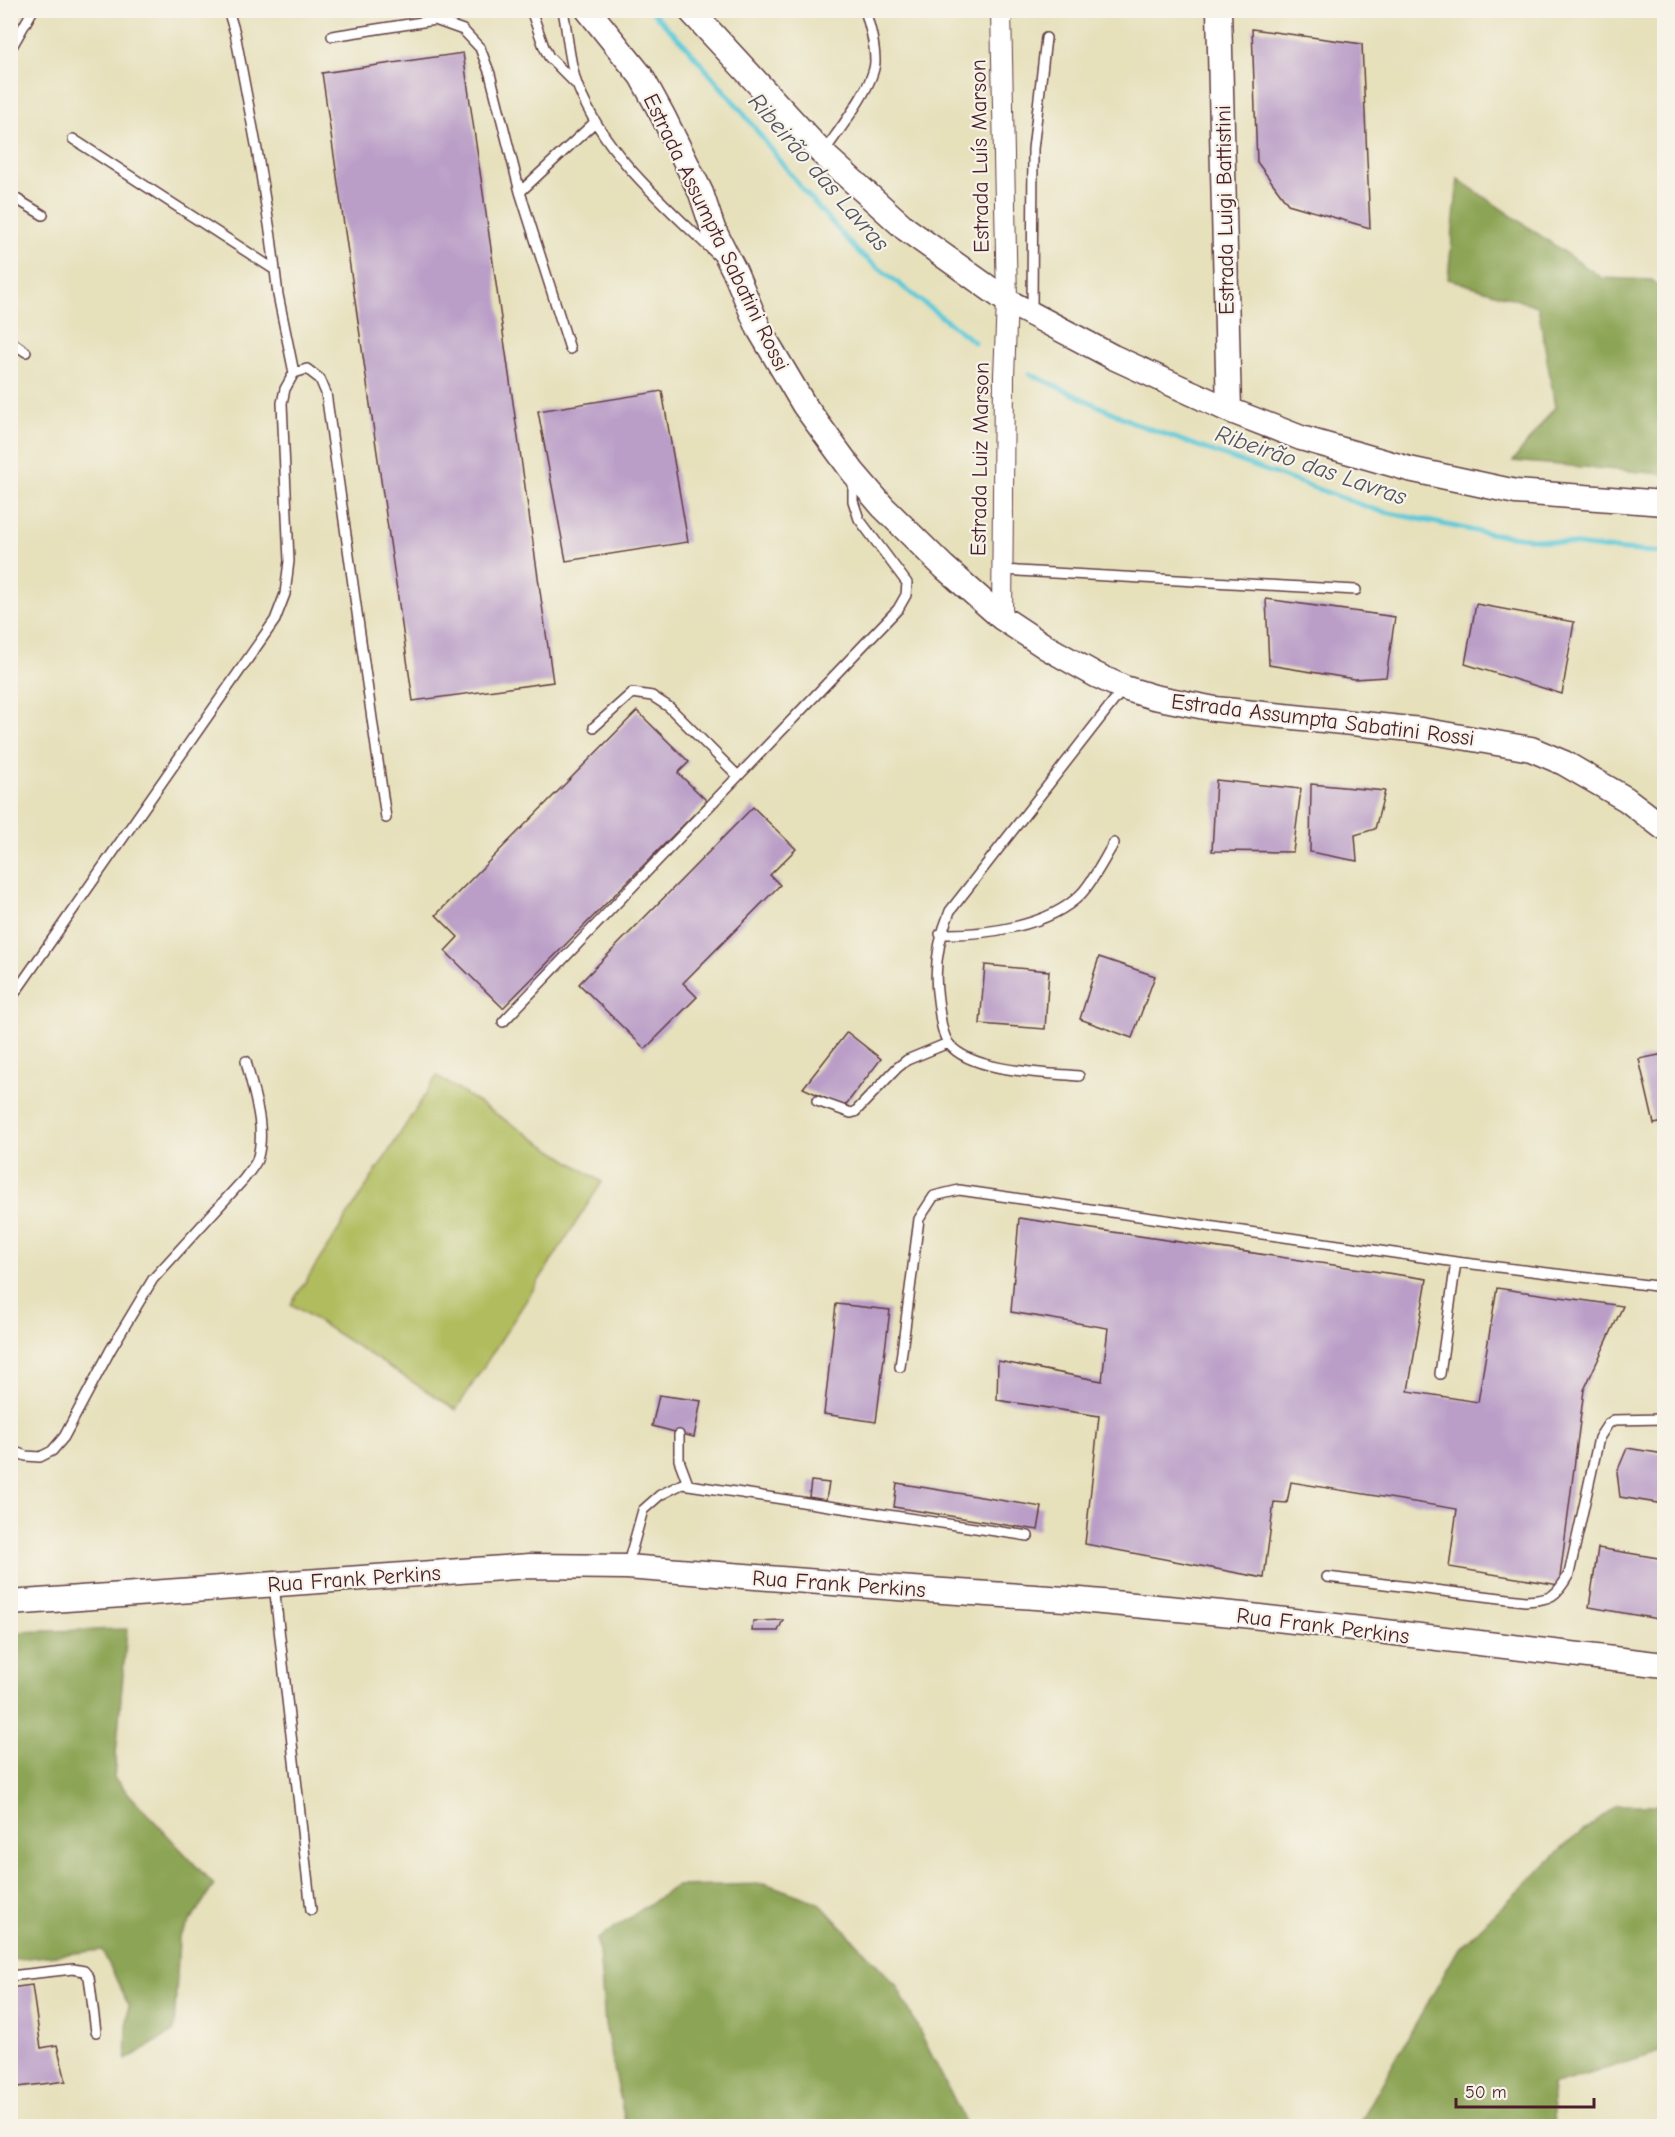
<svg xmlns="http://www.w3.org/2000/svg" width="1675" height="2137" viewBox="0 0 1675 2137" font-family="'Comic Neue',sans-serif">
  <style>
    .green { fill: #b0bc5d; stroke: #7d6e44; stroke-width: 1.5 }
    .forest { fill: #8ca454; stroke: #6b6240; stroke-width: 1.5 }
    .lines { fill: none; stroke-linecap: round; stroke-linejoin: round }
    .stream { stroke: #5ec9d8; stroke-width: 5 }
    .building { fill: #ba9ec7 }
    .service-casing { stroke: #613c41; stroke-width: 12 }
    .minor-casing { stroke: #613c41; stroke-width: 22 }
    .tertiary-casing { stroke: #613c41; stroke-width: 27 }
    .service { stroke: #fff; stroke-width: 9 }
    .minor { stroke: #fff; stroke-width: 20 }
    .tertiary { stroke: #fff; stroke-width: 24 }
    .labels { text-anchor: middle; stroke-width: 4.5; stroke-linejoin: round; paint-order: stroke }
    .street-label { font-size: 22px; fill: #4a1f2b; stroke: #f7f3e8 }
    .water-label { font-size: 24px; font-style: italic; fill: #50525f; stroke: #f7f3e8 }
  </style>
  <rect width="100%" height="100%" fill="#f7f3e8"/>
  <filter id="ink" filterUnits="userSpaceOnUse"><feTurbulence type="fractalNoise" baseFrequency=".0167" numOctaves="2"/><feDisplacementMap in="SourceGraphic" scale="12" xChannelSelector="R" yChannelSelector="G"/><feConvolveMatrix kernelMatrix="1 2 1 2 8 2 1 2 1" color-interpolation-filters="sRGB"/></filter>
  <filter id="wash" filterUnits="userSpaceOnUse"><feTurbulence type="fractalNoise" baseFrequency=".008" numOctaves="4" result="noise"/><feDisplacementMap in="SourceGraphic" scale="24" xChannelSelector="R" yChannelSelector="G"/><feGaussianBlur stdDeviation="1.35" result="paint"/><feColorMatrix in="noise" values="0 0 0 0 0 0 0 0 0 0 0 0 0 0 0 0 0 1.4 0 .05"/><feComposite in="paint" operator="in"/></filter>
  <g filter="url(#wash)">
    <rect width="100%" height="100%" fill="#e6e0bb"/>
    <path class="green" d="M437,1076L602,1182L456,1410L291,1304Z"/>
    <path class="forest" d="M1458,179L1602,278L1652,280L1664,290V474L1513,461L1555,407L1538,306L1448,279Z
      M127,1629L114,1778L214,1885L179,1938L174,2031L126,2060L128,2004L102,1950L11,1960L10,1632Z
      M1617,1805H1664V2051L1552,2085L1555,2126H1358L1459,1948L1569,1842Z
      M767,1884L819,1903L897,1986L967,2126H626L605,2024L598,1939L676,1886Z"/>
    <g class="lines">
      <path class="stream" d="M650,10L685,45L740,109L803,190L858,252L974,342
        M1030,374L1139,425L1376,510L1480,532L1601,548L1664,553"/>
    </g>
    <g id="blocks">
      <path class="building" d="M1252,29L1362,44L1370,228L1288,204L1257,162Z
        M463,53L553,682L413,701L322,73Z
        M662,391L688,542L566,561L538,411Z
        M1266,599L1395,617L1386,677L1354,679L1269,665Z
        M1476,604L1574,622L1562,694L1465,664Z
        M637,711L689,762L678,773L707,801L503,1008L445,951L458,937L436,915Z
        M1216,780L1301,789L1293,852L1212,851Z
        M1311,784L1385,791L1375,829L1355,835L1357,861L1310,852Z
        M753,807L796,849L770,875L780,885L683,983L697,997L645,1049L579,984Z
        M1099,957L1155,976L1132,1038L1080,1019Z
        M985,965L1049,971L1045,1029L980,1024Z
        M847,1032L881,1059L844,1107L803,1088Z
        M1664,1054V1122L1654,1124L1639,1059Z
        M1019,1218L1427,1279L1408,1391L1478,1402L1497,1288L1623,1306L1584,1390L1559,1585L1449,1567L1457,1509L1291,1482L1287,1503L1274,1502L1264,1578L1085,1544L1099,1416L997,1400L998,1361L1102,1381L1108,1328L1011,1312Z
        M836,1304L890,1310L876,1422L824,1414Z
        M659,1395L701,1401L694,1437L652,1426Z
        M1627,1448L1664,1454V1504L1620,1497L1617,1472Z
        M811,1481L829,1483L826,1500L809,1497Z
        M897,1483L1042,1507L1038,1530L894,1507Z
        M1598,1548L1664,1559V1620L1589,1607Z
        M783,1620L778,1631H752L753,1621Z
        M32,1985L41,2048L57,2045L66,2081L10,2088V1988Z"/>
    </g>
  </g>
  <g filter="url(#ink)">
    <use href="#blocks" fill-opacity="0" stroke="#613c41" stroke-width="1.5"/>
    <g class="lines">
      <g class="service-casing">
        <path id="service" d="M228,10L235,33L257,150L271,237L278,295L294,373
          M531,10L544,47L549,57L577,85
          M563,10C568,35 569,64 578,87C605,155 665,205 717,255
          M332,36L435,20L463,30L480,48L490,74L520,192
          M10,50L33,10
          M73,139L275,270
          M824,152C838,131 874,86 875,62C875,44 870,27 865,10
          M10,195L43,215
          M1032,312L1033,149L1046,38
          M10,341L26,352
          M570,349L520,192L595,122
          M1002,570L1356,590
          M594,727L632,693L652,696L669,707L738,776
          M940,934C984,935 1049,927 1081,894C1094,880 1104,859 1114,843
          M10,1000L275,620L285,594L289,561L282,403L285,389L294,373L307,369L320,379L326,393L386,818
          M503,1022L898,609L906,595L907,583L859,519L853,501V478
          M1079,1076C1045,1073 971,1072 949,1044C941,1033 940,1014 938,1000C933,968 938,940 950,911L1123,689
          M817,1101L851,1113L855,1112L897,1068L907,1060L948,1043
          M900,1367L919,1219L934,1196L959,1190L1456,1262L1664,1287
          M1440,1374L1456,1262
          M679,1435V1460L688,1484
          M10,1450L26,1456L40,1457L52,1451L64,1437L111,1349L153,1279L244,1179C248,1173 254,1167 257,1160C267,1128 253,1092 246,1061
          M627,1567L643,1510L660,1495L682,1484L1028,1536
          M1327,1577L1525,1601C1551,1600 1556,1597 1569,1574L1599,1438L1608,1424L1614,1420L1664,1419
          M274,1585L311,1910
          M10,1976L73,1969L84,1971L89,1977L96,2032"/>
      </g>
      <g class="minor-casing">
        <path id="minor" d="M1001,10L1007,301L1004,376L1002,618"/>
      </g>
      <g class="tertiary-casing">
        <path id="tertiary" d="M588,10L641,76L663,116L701,193L713,229L735,272L759,329L804,405L853,472L883,507L944,567L1002,618L1046,647L1096,675L1124,688L1154,697L1215,709L1421,730L1531,749L1564,763L1626,799L1664,828
          M690,10L823,154L906,229L1007,301L1113,357L1229,410L1301,438L1409,469L1516,492L1664,503
          M1219,10L1229,410
          M10,1603L530,1566L627,1567L898,1588L1080,1600L1243,1615L1664,1665"/>
      </g>
      <use href="#service" class="service"/>
      <use href="#minor" class="minor"/>
      <use href="#tertiary" class="tertiary"/>
    </g>
  </g>
  <g class="labels">
    <g class="street-label">
      <text transform="translate(979 156) rotate(-91)" y="8">Estrada Luís Marson</text>
      <text transform="translate(1224 210) rotate(-91)" y="8">Estrada Luigi Battistini</text>
      <text transform="translate(717 232) rotate(64)" y="8">Estrada Assumpta Sabatini Rossi</text>
      <text transform="translate(979 459) rotate(-89)" y="8">Estrada Luiz Marson</text>
      <text transform="translate(1323 719) rotate(7)" y="8">Estrada Assumpta Sabatini Rossi</text>
      <text transform="translate(354 1578) rotate(-4)" y="8">Rua Frank Perkins</text>
      <text transform="translate(839 1583) rotate(4)" y="8">Rua Frank Perkins</text>
      <text transform="translate(1323 1625) rotate(7)" y="8">Rua Frank Perkins</text>
    </g>
    <g class="water-label">
      <text transform="translate(819 172) rotate(49)" y="8">Ribeirão das Lavras</text>
      <text transform="translate(1311 465) rotate(19)" y="8">Ribeirão das Lavras</text>
    </g>
  </g>
  <rect width="1675" height="2137" fill="none" stroke="#f7f3e8" stroke-width="36"/>
  <path d="M1456 2098v9h138v-9" fill="none" stroke="#4a1f2b" stroke-width="3"/>
  <text x="1465" y="2098" font-size="18" fill="#4a1f2b" stroke="#f7f3e8" stroke-width="4.5" paint-order="stroke">50 m</text>
</svg>
